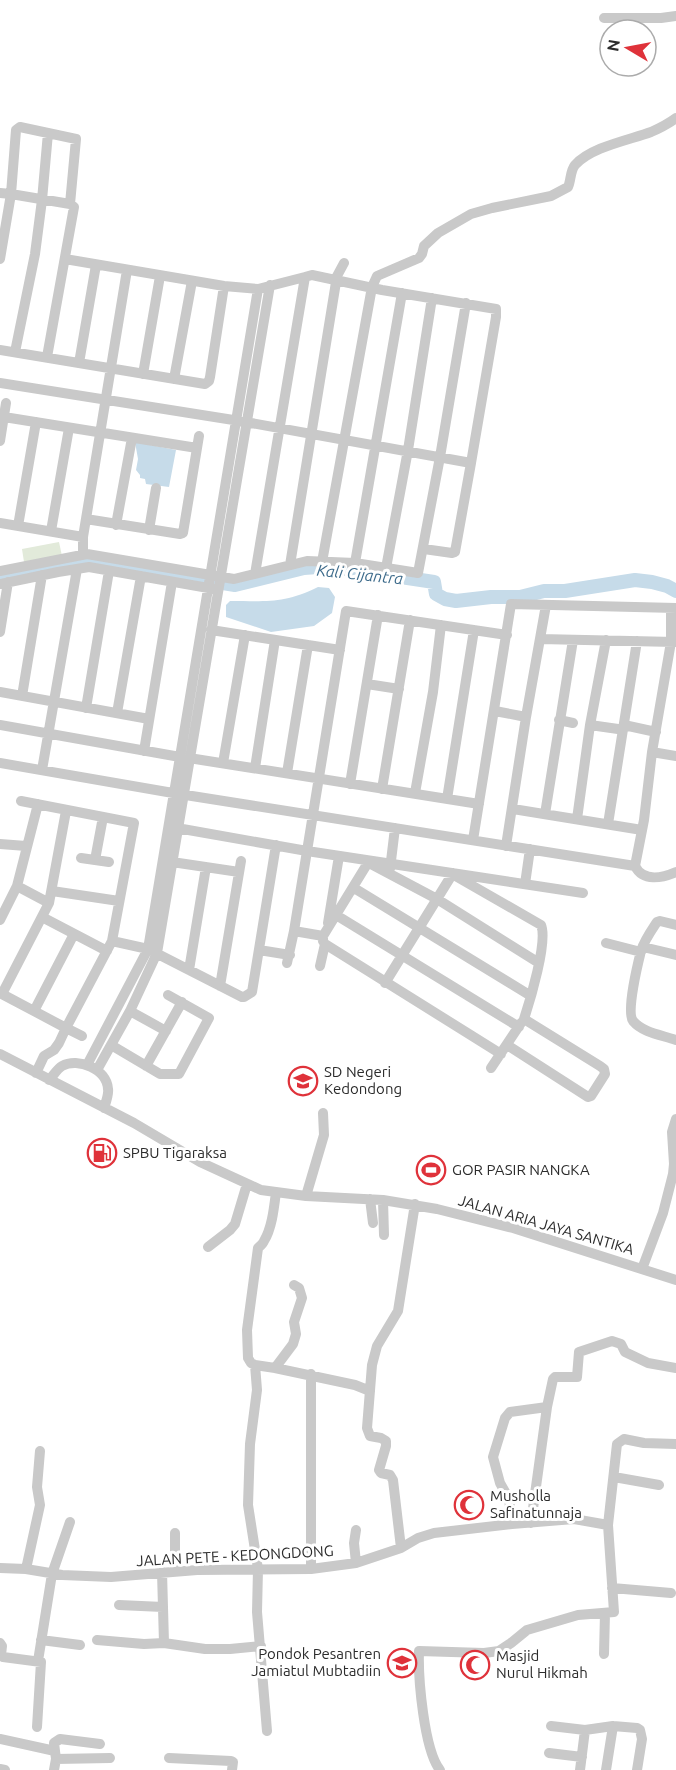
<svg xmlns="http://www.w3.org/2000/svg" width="676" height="1770" viewBox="0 0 676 1770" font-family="Ubuntu,sans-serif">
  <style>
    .green { fill: #e2eada }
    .water { fill: #c6dbe9 }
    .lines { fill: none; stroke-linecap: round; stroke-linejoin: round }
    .river { stroke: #c6dbe9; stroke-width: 14 }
    .minor { stroke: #c9c9c9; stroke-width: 10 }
    .labels { text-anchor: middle; stroke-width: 6; stroke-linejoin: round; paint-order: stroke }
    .poi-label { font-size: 15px; fill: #2c2c2c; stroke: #fff; text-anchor: start }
    .street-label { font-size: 15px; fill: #2c2c2c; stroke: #fff }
    .water-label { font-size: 16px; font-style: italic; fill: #3d6b8b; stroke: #fff }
  </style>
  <rect width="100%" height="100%" fill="#fff"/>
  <path class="green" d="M59,542L62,556L24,562L22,549Z"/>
  <path class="water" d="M135,442L176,450L169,487L146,484L145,479L140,478V475L136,470L138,459Z
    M318,587L329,588L335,597L332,613L314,626L271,632L226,617V605L230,601C266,601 284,604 318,587Z"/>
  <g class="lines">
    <path class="river" d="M0,579L64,564L95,562L235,585L304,568L318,567L348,569L434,582L436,594L445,599L456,601L491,597H520L544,591H565L635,580L652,582L667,586L676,591"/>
    <path class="minor" d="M604,18H661L676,16
      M0,193L11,194L70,204
      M0,259L11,194L16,130L20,127L76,139L70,204L74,207L47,357
      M65,259L224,286L258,289L305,277
      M0,350L205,384L209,381L210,377L224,286
      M15,352L35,254L42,200L48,133
      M79,363L96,265
      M143,374L160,276
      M174,379L192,281
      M0,383L246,422L471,463L455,552L452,553L424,549
      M4,417L197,448
      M0,441L6,403
      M86,519L180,534L183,533L199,436
      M0,523L83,537
      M116,525L132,438
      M18,526L36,422
      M149,530L156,488
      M51,531L69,428
      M83,554V537L127,270
      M322,562L372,287L377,276L419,258L422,254L424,246L438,233L471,214L492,208L551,196L568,187C571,181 570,171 575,165C591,147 629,140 651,132C660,128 668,124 676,118
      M355,563L402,293
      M290,565L337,276L344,263
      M386,568L408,450L432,298
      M0,571L87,554L234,579L307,561L355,563L418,573L440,457L466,303
      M255,574L305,277L312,275L382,290L496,309V317L471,463
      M0,584L58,572L89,567L214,589
      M211,630L340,650
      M0,632L8,582
      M540,639L675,642
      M367,684L399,689
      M0,692L149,719
      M22,696L42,575
      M86,708L109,571
      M495,711L526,717
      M117,713L141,576
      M559,720L573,723
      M0,725L180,757
      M590,725L618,729
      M624,725L656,732
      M144,751L172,582
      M652,752L676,756
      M189,758L479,804
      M0,763L173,793L635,866L644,820L652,752L671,642V608
      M223,763L245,635
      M255,768L275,640
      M42,770L77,569
      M287,773L308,645
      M350,784L378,615
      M382,789L410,620
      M415,793L433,692L441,625
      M447,799L474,630
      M21,801L134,823L112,941L148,949L242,997H244L252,992L276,845
      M513,809L642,830
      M545,814L573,640
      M577,819L590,725L606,640
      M608,824L637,641
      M177,828L307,851L583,893
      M473,840L511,604L676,608
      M0,844L26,846
      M506,846L526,717L546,605
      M81,858L109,862
      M95,860L103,817
      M172,862L239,872
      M371,864L437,899L539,963
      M635,866C643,882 662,878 676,872
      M390,869L395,828
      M452,874L541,925C548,941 530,1001 524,1019L600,1066L604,1069L605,1074L591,1096L588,1097L507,1045
      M525,884L530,849
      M17,886L49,903
      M354,888L531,996
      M52,891L119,901
      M336,915L519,1027
      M42,917L107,951
      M0,920L17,886L38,804
      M328,923L339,856
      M676,925L660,921L657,922C651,931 644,941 641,951C638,963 626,1012 633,1021C643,1033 662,1035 676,1040
      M294,931L323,936L369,861
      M323,936V941L325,944L501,1054
      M606,943L641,952
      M643,947L676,955
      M259,950L290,955
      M287,963L294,931L346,611L507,635
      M320,966L325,944
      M189,970L206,867
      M385,983L453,873
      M220,986L241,861
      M0,993L66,1028L112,941
      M2,994L49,903L66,811
      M34,1011L74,934
      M130,1011L166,1031
      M111,1045L160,1074H179L209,1018L168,995
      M0,1054L134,1123L200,1162L261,1190L306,1196L383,1200L437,1209L513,1228L676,1280
      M87,1065L148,949L258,289
      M146,1066L182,1002
      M491,1068L521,1023
      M97,1070L130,1011L157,953L270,285
      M36,1073L44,1056L54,1050L59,1043L66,1028L82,1036
      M49,1080C53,1076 57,1069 62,1066C78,1057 107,1069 108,1089C109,1094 106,1102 104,1108
      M306,1196L324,1135L323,1113
      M370,1199L373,1223
      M383,1200L384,1235
      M208,1247L230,1230L235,1224L247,1184
      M642,1269L663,1213L673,1174L674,1164L672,1132L676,1119
      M255,1365L275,1368L293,1344L296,1334L294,1322L302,1298L299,1288L294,1285
      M275,1368L355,1385L370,1391
      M311,1374V1569
      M614,1477L659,1485
      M531,1523L547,1407L553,1379L555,1377H577L579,1352L612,1341L621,1344L625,1352L648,1363L676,1368
      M512,1524L509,1499L500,1483L493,1457L505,1418L510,1412L547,1407
      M175,1533V1571
      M401,1548L393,1480L390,1475L381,1473L379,1470L386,1446V1441L381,1438L370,1436L367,1428L372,1365L377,1346L398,1311L415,1204
      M356,1563L354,1543L356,1530
      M0,1568L26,1569L62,1575L111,1577L197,1570L311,1569L356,1563L401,1548L418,1538L434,1533L512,1524L574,1519L608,1525
      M26,1569L40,1505L37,1487L40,1451
      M162,1572L164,1643L205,1649H230L261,1646
      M612,1588L671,1593
      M119,1605L163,1607
      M41,1640L80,1645
      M97,1640L144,1644L164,1643
      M0,1643L2,1646L1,1655L3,1657L41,1662L37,1727
      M604,1654L605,1613
      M38,1661L52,1574L70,1522
      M551,1726L585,1730
      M267,1731L257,1612L258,1569L248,1505L250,1444L257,1390L255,1365L251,1363L248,1358L247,1330L258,1248C260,1246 263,1244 264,1241C272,1228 274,1208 276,1192
      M0,1739L55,1751
      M549,1753L582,1757
      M169,1758L231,1761L233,1762L232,1770
      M56,1759L110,1758
      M0,1769L5,1770
      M54,1770L56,1759L54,1743L60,1739L100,1744
      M440,1770C424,1750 418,1678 419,1651L484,1653L499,1651L511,1643L527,1630L578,1615L614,1612L608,1525L617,1444L624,1439L644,1443L676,1444
      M580,1770L585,1730L613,1726L637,1728L640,1730L642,1739L637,1770
      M606,1770L613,1726"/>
  </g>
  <defs>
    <g id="school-ring" transform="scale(1.5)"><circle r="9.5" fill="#fff" stroke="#df323a" stroke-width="1.5"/><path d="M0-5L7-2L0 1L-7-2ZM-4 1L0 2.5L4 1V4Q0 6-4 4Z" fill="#df323a"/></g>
    <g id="fuel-ring" transform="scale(1.5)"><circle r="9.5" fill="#fff" stroke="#df323a" stroke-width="1.5"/><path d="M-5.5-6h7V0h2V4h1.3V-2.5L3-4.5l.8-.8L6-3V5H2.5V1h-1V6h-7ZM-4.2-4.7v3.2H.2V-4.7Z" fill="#df323a"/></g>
    <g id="stadium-ring" transform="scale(1.5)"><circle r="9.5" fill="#fff" stroke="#df323a" stroke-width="1.5"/><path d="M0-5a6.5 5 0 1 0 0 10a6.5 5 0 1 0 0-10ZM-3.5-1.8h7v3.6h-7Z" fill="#df323a"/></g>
    <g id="mosque-ring" transform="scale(1.5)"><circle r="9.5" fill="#fff" stroke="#df323a" stroke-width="1.5"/><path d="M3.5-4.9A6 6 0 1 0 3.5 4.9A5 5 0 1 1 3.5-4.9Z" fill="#df323a"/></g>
  </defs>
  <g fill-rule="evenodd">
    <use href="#school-ring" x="303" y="1081"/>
    <use href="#fuel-ring" x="102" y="1153"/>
    <use href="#stadium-ring" x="431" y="1170"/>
    <use href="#mosque-ring" x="469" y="1505"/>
    <use href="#school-ring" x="402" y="1663"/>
    <use href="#mosque-ring" x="475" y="1665"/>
  </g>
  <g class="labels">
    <g class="poi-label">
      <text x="324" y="1077">SD Negeri<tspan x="324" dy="17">Kedondong</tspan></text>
      <text x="123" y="1158">SPBU Tigaraksa</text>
      <text x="452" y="1175">GOR PASIR NANGKA</text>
      <text x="490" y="1501">Musholla<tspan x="490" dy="17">Safinatunnaja</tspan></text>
      <text x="381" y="1659" text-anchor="end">Pondok Pesantren<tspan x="381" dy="17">Jamiatul Mubtadiin</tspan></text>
      <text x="496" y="1661">Masjid<tspan x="496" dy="17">Nurul Hikmah</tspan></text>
    </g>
    <g class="street-label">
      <text transform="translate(546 1225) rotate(16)" y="5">JALAN ARIA JAYA SANTIKA</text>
      <text transform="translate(235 1556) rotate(-3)" y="5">JALAN PETE - KEDONGDONG</text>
    </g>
    <g class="water-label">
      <text transform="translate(360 574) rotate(6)" y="6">Kali Cijantra</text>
    </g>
  </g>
  <g transform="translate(628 48) rotate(280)"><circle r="28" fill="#ffffff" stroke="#ababab" stroke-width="1.5"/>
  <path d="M0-4.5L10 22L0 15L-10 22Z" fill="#df323a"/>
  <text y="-9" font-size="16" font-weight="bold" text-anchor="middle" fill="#2c2c2c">N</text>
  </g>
</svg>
